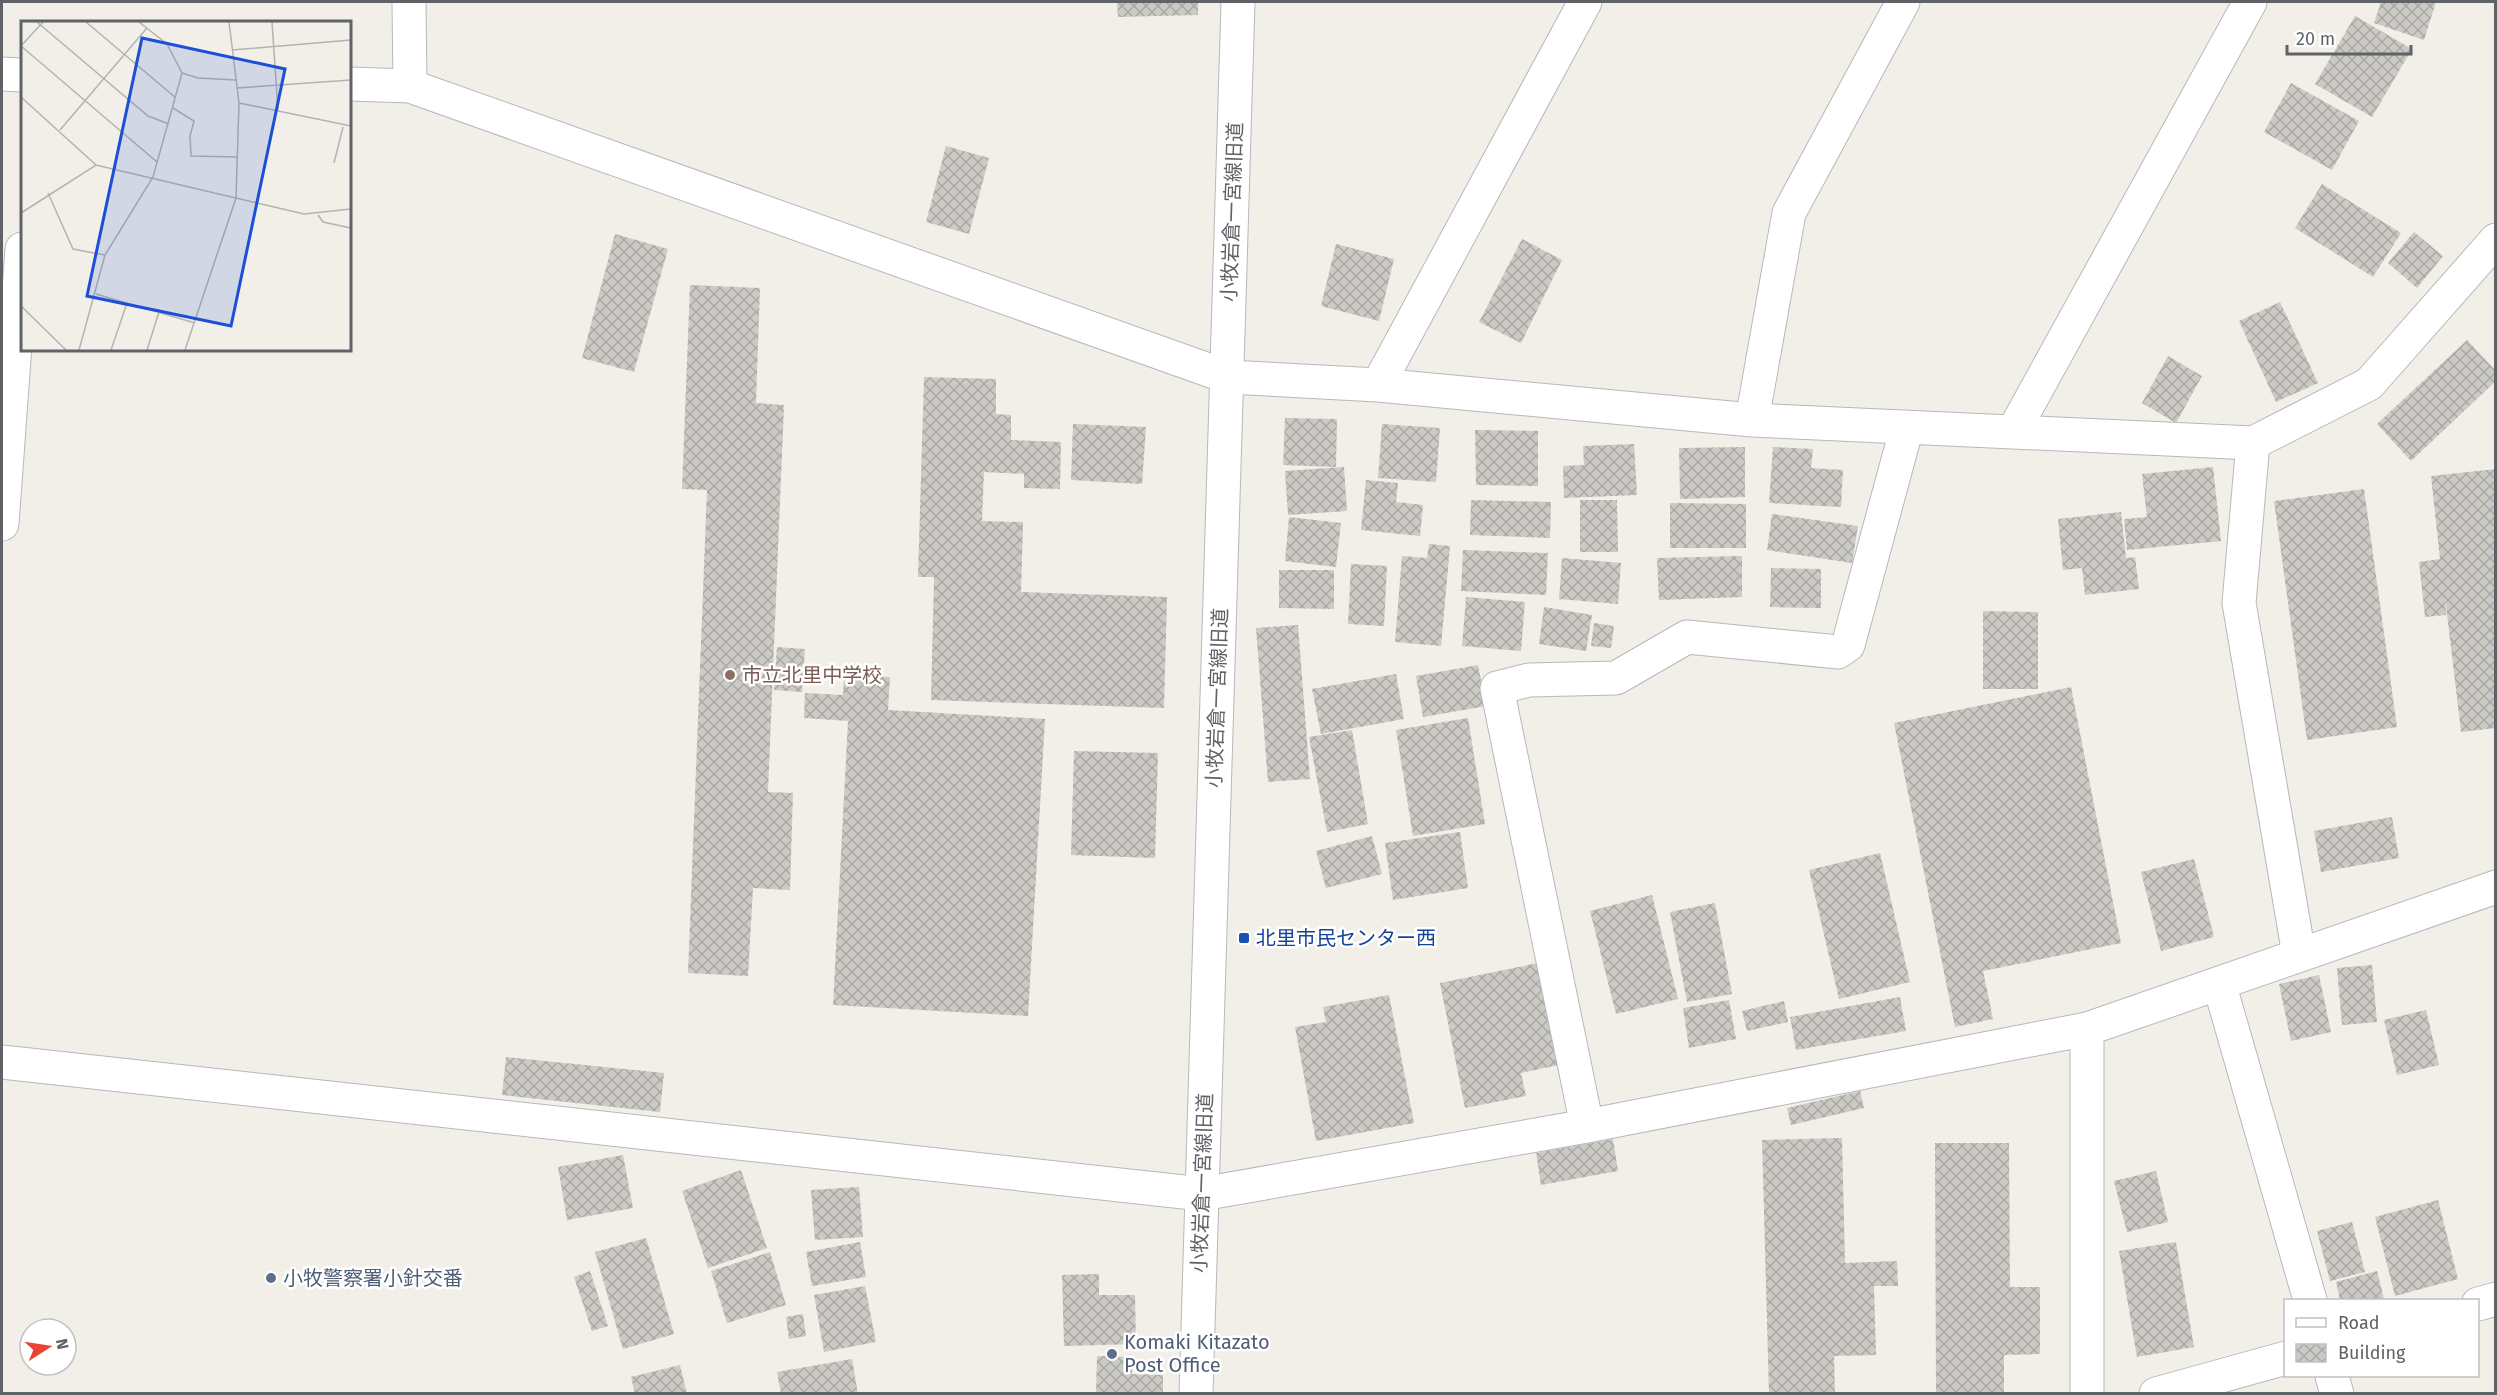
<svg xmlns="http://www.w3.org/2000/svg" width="2497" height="1395" viewBox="0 0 2497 1395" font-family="'Fira Sans','Noto Sans JP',sans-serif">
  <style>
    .building { fill: url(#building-cross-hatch) }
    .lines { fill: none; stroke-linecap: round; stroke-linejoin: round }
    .minor-casing { stroke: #b5b8bc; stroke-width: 35 }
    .tertiary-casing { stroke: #b5b8bc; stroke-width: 35 }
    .minor { stroke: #fff; stroke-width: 33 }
    .tertiary { stroke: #fff; stroke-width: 33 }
    .education-dot { fill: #8d6e63; stroke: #fff; stroke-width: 2 }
    .transit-dot { fill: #1a4fb4; stroke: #fff; stroke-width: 2 }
    .service-dot { fill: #5c6f8a; stroke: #fff; stroke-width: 2 }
    .labels { text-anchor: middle; stroke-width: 5; stroke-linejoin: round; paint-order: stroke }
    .street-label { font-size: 20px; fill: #5f6368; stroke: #fff }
    .education-label { font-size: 20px; fill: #785e54; stroke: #fff; text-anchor: start }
    .transit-label { font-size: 20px; fill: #164399; stroke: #fff; text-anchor: start }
    .service-label { font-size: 20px; fill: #4e5e75; stroke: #fff; text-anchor: start }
    .inset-road { fill: none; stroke: #b3b3b1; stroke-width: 1.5 }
    .view { fill: #1d4ed8; fill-opacity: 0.15; stroke: #1d4ed8; stroke-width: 3 }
    .inset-edge { fill: none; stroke: #5f6368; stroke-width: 3 }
  </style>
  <defs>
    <pattern id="building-cross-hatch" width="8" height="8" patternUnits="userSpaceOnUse" patternTransform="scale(1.5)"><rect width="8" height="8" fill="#cccac5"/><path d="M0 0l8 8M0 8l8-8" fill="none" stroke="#a9a8a4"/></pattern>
  </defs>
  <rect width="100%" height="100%" fill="#f1efe8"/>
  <path class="building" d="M1117,2H1198V15L1118,17Z
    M2381,2H2436L2424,40L2374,23Z
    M2355,16L2412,49L2372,117L2315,84Z
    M2291,83L2359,121L2332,170L2264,132Z
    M946,146L989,158L969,234L926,222Z
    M2322,184L2401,233L2373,277L2295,228Z
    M2414,232L2443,256L2417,288L2388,263Z
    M615,234L668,249L634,372L582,358Z
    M1522,239L1562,260L1521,343L1479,322Z
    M1336,244L1394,259L1379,321L1321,306Z
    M690,285L760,288L756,403L784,405L768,792L793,793L790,890L753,888L748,976L688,973L707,490L682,489Z
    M2280,302L2318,383L2276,402L2239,321Z
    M2467,340L2496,371V381L2411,461L2377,424Z
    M2168,356L2202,376L2176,423L2142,403Z
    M924,377L996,379V414L1011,415V440L1061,442L1060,489L1024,488V474L984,472L982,521L1023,522L1021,592L1167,597L1164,708L931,700L934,577H918Z
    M1285,418L1337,419L1336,467L1283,465Z
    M1073,424L1146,427L1142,484L1071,480Z
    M1382,424L1440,428L1436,482L1378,478Z
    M1475,430L1538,431V486L1476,485Z
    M1634,444L1637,495L1564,498L1563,466L1584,465L1583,446Z
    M1745,447V497L1680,499L1679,448Z
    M1773,447L1813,449L1811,468L1843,470L1841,507L1769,503Z
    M1344,467L1347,511L1288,515L1285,471Z
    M2213,467L2221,541L2127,550L2124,519L2147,517L2142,474Z
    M2496,469V728L2461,732L2445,597L2446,615L2425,617L2419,562L2440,559L2431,476Z
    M1366,480L1398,483L1396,502L1423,505L1420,536L1361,530Z
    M2364,489L2397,727L2307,740L2274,501Z
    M1471,500L1551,502L1550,538L1470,535Z
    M1580,500H1617L1618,552H1580Z
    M1670,503L1746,504V548H1670Z
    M2121,512L2126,558L2135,557L2139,589L2085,595L2082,568L2063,570L2058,519Z
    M1772,514L1858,526L1852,563L1767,550Z
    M1289,517L1341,523L1336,567L1285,561Z
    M1429,544L1450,546L1441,646L1395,642L1402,556L1427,558Z
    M1463,550L1548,553L1546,595L1461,591Z
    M1742,556V597L1659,600L1657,558Z
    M1562,558L1621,563L1618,604L1559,599Z
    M1351,564L1387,566L1384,626L1348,624Z
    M1771,568L1821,569V608L1770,607Z
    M1279,570H1334V609L1279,608Z
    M1466,597L1525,602L1521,651L1462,646Z
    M1544,607L1592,615L1586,651L1539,644Z
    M1983,611L2038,612V689H1983Z
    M1594,623L1614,626L1611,648L1591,646Z
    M1298,625L1310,779L1268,782L1256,628Z
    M777,647L805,649L802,692L774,690Z
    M1478,665L1486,706L1423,717L1416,676Z
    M1396,674L1404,719L1321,734L1312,689Z
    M844,675L890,677L888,710L1045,719L1028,1016L833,1005L848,721L804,718L805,693L843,695Z
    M2071,687L2121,943L1983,971L1993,1019L1955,1027L1894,723Z
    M1468,718L1485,824L1413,836L1396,730Z
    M1352,730L1368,824L1327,832L1309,737Z
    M1074,751L1158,753L1155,858L1071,855Z
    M2392,817L2399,858L2321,872L2314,831Z
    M1460,832L1468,888L1393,900L1385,843Z
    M1372,836L1382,874L1326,888L1316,851Z
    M1880,853L1910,982L1839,999L1809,870Z
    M2194,859L2214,937L2161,951L2141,872Z
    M1652,895L1678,999L1616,1014L1590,911Z
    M1715,903L1732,994L1687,1002L1670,912Z
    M1538,963L1559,1065L1521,1073L1526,1096L1465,1108L1440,983Z
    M2372,965L2377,1022L2342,1025L2337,968Z
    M2319,975L2331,1032L2291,1041L2279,984Z
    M1389,995L1414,1123L1316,1141L1295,1027L1326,1022L1323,1007Z
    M1900,997L1906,1031L1796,1050L1790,1017Z
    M1729,1000L1736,1039L1689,1048L1683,1008Z
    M1784,1001L1788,1022L1747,1031L1742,1011Z
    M2426,1010L2439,1065L2397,1075L2384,1020Z
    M506,1057L664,1073L660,1112L502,1095Z
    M1860,1091L1864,1108L1791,1125L1787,1108Z
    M1842,1138L1845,1263L1897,1261L1898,1286H1874L1876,1355L1834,1356L1835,1394H1769L1762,1140Z
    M1613,1139L1618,1171L1541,1185L1536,1153Z
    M1935,1143H2009L2010,1287H2040V1354L2004,1355V1394H1936Z
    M623,1155L633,1208L567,1220L558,1167Z
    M741,1170L767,1248L708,1268L682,1191Z
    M2156,1171L2168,1222L2127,1232L2114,1181Z
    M859,1187L863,1237L815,1240L811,1190Z
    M2438,1200L2458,1279L2395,1296L2375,1217Z
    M2352,1222L2365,1272L2330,1281L2317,1231Z
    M646,1238L674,1334L623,1349L595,1252Z
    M860,1242L866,1277L812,1286L806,1252Z
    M2176,1242L2194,1347L2137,1357L2119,1251Z
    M770,1252L786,1305L727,1323L711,1271Z
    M590,1271L608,1326L592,1331L574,1277Z
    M2377,1271L2384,1299L2340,1300L2336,1282Z
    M1099,1274V1295H1135L1136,1344L1064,1346L1062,1275Z
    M865,1286L876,1342L824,1352L814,1295Z
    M803,1314L806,1336L789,1339L786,1317Z
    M1097,1356L1133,1357L1132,1374L1163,1375V1394H1096Z
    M852,1359L858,1394H781L777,1372Z
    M680,1365L687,1394H635L631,1377Z"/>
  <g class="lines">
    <g class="minor-casing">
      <path id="minor" d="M409,2L410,86
        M2,74L22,75
        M350,84L410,86L1228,377L1378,385L1752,420L2253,443L2369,384L2496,240
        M1378,385L1585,2
        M1752,420L1789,213L1903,2
        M2013,432L2250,2
        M2253,443L2239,603L2299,955
        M2,524L22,249
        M2219,983L2310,1300
        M2,1062L1202,1194L1587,1126L2087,1029L2496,887
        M1587,1126L1497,688L1529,680L1616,678L1687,637L1838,652L1848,645L1907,427
        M2478,1304L2496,1299
        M2332,1376L2337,1394
        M2087,1394V1029
        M2156,1394L2286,1358"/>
    </g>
    <g class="tertiary-casing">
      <path id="tertiary" d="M1196,1394L1238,2"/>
    </g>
    <use href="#minor" class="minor"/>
    <use href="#tertiary" class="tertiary"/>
  </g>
  <circle class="education-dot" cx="730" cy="675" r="6"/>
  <rect class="transit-dot" x="1238" y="932" width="12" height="12" rx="3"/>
  <g class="service-dot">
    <circle cx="271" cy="1278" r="6"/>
    <circle cx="1112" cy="1354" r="6"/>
  </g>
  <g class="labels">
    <g class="street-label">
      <text transform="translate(1232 212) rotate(-88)" y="7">小牧岩倉一宮線旧道</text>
      <text transform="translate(1217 698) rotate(-88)" y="7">小牧岩倉一宮線旧道</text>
      <text transform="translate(1202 1183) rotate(-88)" y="7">小牧岩倉一宮線旧道</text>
    </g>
    <g class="education-label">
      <text x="742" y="682">市立北里中学校</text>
    </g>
    <g class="transit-label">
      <text x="1256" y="945">北里市民センター西</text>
    </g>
    <g class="service-label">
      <text x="283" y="1285">小牧警察署小針交番</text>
      <text x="1124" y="1349">Komaki Kitazato<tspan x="1124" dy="23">Post Office</tspan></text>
    </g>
  </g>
  <g transform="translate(21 21)">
    <rect width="330" height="330" fill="#f1efe8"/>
    <path class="inset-road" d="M16,1L127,95L148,103M65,1L155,77M251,1L257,90M0,25L136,141M0,25L22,1M211,29L330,19M161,52L177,57L215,59M216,67L330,59M0,76L75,144M218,82L330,105M152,87L173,100L169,115L170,135L217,136M39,109L126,7M313,142L322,106M27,172L52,228L84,234M0,192L75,144L283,193L330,188M297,194L302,201L330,207M75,273L174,302M0,285L45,329M58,329L84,234L132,156L161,52L146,23L118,1M90,329L106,282M126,329L138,291M164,329L215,177L218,82L208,1"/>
    <path class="view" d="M121,17L264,48L210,305L66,275Z"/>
    <rect width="330" height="330" class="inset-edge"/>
  </g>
  <rect width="2497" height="1395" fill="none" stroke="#5f6368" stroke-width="6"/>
  <rect x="2284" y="1299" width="195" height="78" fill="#ffffff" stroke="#bfc1c3" stroke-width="1.5"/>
  <rect x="2296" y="1318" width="30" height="9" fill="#ffffff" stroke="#bfc1c3" stroke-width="1.5"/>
  <text x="2338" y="1329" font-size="18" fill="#5f6368">Road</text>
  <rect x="2296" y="1344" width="30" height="18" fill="url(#building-cross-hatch)" stroke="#bfc1c3" stroke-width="1.5"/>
  <text x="2338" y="1359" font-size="18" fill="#5f6368">Building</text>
  <g transform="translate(48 1347) rotate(78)"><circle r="28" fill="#ffffff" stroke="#bfc1c3" stroke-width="1.5"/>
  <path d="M0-4.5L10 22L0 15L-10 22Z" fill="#ea4335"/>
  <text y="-9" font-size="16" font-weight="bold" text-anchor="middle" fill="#5f6368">N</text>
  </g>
  <path d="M2287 45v9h124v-9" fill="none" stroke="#5f6368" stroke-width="3"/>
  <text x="2296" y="45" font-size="18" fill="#5f6368" stroke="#ffffff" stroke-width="4.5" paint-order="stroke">20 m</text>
</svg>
